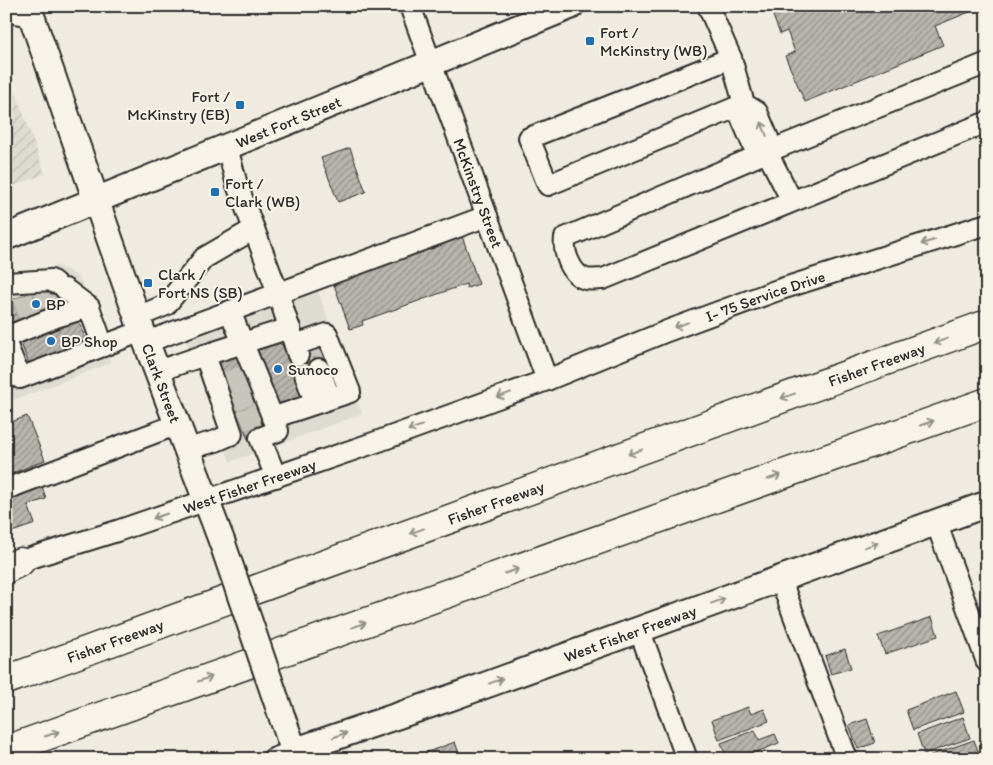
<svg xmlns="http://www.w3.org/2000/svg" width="993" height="765" viewBox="0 0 993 765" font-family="Itim,sans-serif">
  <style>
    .built { fill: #dedbd1 }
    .industrial { fill: url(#industrial-furrows) }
    .building { fill: url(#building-hatch); stroke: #2b2b2b }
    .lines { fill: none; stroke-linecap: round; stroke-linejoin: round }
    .minor-tunnel { stroke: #c8c5bc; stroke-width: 20; stroke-dasharray: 20 10; stroke-linecap: butt }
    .minor-casing { stroke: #2b2b2b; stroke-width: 24 }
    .major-casing { stroke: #2b2b2b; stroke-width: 29 }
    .highway-casing { stroke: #2b2b2b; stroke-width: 31 }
    .minor { stroke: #f7f3e8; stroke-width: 20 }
    .major { stroke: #f7f3e8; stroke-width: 25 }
    .highway { stroke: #f7f3e8; stroke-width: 28 }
    .major-bridge-casing { stroke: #2b2b2b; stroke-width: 29; stroke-linecap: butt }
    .major-bridge { stroke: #f7f3e8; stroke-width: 25 }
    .oneway { stroke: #918f8a }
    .poi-dot { fill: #1f6fb2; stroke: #f7f3e8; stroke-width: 2 }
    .labels { text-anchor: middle; stroke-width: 4; stroke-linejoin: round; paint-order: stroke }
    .poi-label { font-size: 16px; fill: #2b2b2b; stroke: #f7f3e8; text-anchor: start }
    .street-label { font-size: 16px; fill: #2b2b2b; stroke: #f7f3e8 }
  </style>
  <defs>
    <pattern id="industrial-furrows" width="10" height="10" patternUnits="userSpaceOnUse" patternTransform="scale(1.25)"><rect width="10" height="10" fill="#dedbd1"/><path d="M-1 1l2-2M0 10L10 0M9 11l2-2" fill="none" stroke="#bfbcb4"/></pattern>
    <pattern id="building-hatch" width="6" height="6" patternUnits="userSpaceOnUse" patternTransform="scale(1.25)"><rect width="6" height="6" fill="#b8b5ae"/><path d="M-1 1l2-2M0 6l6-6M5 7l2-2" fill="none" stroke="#96938e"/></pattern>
  </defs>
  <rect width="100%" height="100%" fill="#efebe0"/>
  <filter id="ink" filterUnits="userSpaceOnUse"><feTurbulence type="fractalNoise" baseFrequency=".02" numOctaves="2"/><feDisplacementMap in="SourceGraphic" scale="10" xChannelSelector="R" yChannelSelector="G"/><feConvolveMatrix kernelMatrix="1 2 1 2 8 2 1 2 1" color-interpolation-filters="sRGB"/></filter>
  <g filter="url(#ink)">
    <path class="built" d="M57,266L66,269L77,276L83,285L111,363L6,403V280L35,269Z
      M317,288L362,414L230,462L185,338Z"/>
    <path class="industrial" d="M6,65L45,174L6,189Z"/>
    <path class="building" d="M796,6H984L935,26L943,45L805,102L785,56L795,52L787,31L780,34L773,16Z
      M350,148L366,192L338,202L321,158Z
      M462,236L479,284L467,288L466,284L362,321L363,325L350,329L333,282Z
      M62,281L70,302L9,326L6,319V302Z
      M78,320L88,344L30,367L21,343Z
      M278,342L287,349L301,389L298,400L276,407L256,350Z
      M328,344L335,363L302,375L295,356Z
      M239,353L267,431L248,439L218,360Z
      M27,416L45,460L6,476V424Z
      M42,486L46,499L28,505L35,524L6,534V498Z
      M932,617L938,636L885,654L878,636Z
      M845,649L851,668L831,674L825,656Z
      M956,691L964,712L913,730L906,710Z
      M748,707L751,714L764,709L769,721L719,740L712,720Z
      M963,717L970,738L924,754L917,734Z
      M867,719L875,743L858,749L849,725Z
      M755,730L759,740L775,734L779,743L739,759H727L721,743Z
      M974,740L981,759H932L931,755Z
      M455,742L461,759H408Z"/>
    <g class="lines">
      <path class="minor-tunnel" d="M43,288L52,309
        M22,296L30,318
        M312,350L319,369
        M226,382L247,375
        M233,401L253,393
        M241,421L260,413"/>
      <g class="minor-casing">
        <g id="minor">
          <path id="s1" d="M410,6L547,380"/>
          <path d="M708,6L731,58L744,104L741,117L753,145L767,152L768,138L757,112L744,104"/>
          <path d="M6,12L31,15"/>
          <path d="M731,58L529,138L548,185L744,104"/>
          <path d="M987,63L767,152L565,238C563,252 571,275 586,279C591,280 598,279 603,279L987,122"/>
          <path d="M767,152L792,201"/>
          <path d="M254,229L278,293L298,355"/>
          <path d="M7,283L51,280L55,283"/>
          <path d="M65,289L89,307L103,346"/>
          <path d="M230,311L278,431L260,438L276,477"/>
          <path d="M137,317L166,305L204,258L254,229L237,185L227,147"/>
          <path d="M6,337L56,317L89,307"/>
          <path d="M147,342L487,216"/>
          <path d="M6,343L20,378L142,331"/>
          <path d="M205,355L290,328"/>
          <path d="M319,369L330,398"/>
          <path d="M158,371L205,355L232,434L216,441L187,449"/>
          <path d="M305,374L315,403"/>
          <path d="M272,418L350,392L327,334L295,345"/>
          <path d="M6,489L178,424"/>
          <path d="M936,522L987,662"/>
          <path id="s2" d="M8,565L117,531L379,441L547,380L667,331L778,290L987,224"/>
          <path d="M780,578L847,759"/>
          <path d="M639,629L687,759"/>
          <path d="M273,759L294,751L297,759"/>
        </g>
      </g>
      <g class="major-casing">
        <g id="major">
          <path id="s3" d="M28,6L142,331L222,542"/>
          <path id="s4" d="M6,237L571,6"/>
          <path id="s5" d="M282,717L294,751L450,698L987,504"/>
        </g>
      </g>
      <g class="highway-casing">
        <g id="highway">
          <path d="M6,569L20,562"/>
          <path id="s6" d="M6,680L987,324"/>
          <path d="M6,750L987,402"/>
        </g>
      </g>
      <use href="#minor" class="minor"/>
      <use href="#major" class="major"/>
      <use href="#highway" class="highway"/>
      <g class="major-bridge-casing">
        <path id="major-bridge" d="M222,542L282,717"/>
      </g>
      <use href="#major-bridge" class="major-bridge"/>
    </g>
    <defs><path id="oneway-shaft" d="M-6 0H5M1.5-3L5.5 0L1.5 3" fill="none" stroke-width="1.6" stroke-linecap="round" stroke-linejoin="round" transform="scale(1.25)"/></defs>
    <g class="oneway">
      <use href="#oneway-shaft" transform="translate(764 129) rotate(-111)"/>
      <use href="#oneway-shaft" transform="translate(928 242) rotate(163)"/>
      <use href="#oneway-shaft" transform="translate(681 325) rotate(160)"/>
      <use href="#oneway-shaft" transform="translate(941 341) rotate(160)"/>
      <use href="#oneway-shaft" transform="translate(504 395) rotate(160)"/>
      <use href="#oneway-shaft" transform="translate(788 396) rotate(160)"/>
      <use href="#oneway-shaft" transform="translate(927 423) rotate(-19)"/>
      <use href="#oneway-shaft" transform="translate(415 428) rotate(160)"/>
      <use href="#oneway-shaft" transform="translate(635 452) rotate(160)"/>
      <use href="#oneway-shaft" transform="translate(774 477) rotate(-19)"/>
      <use href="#oneway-shaft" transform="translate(160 516) rotate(161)"/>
      <use href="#oneway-shaft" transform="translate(417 531) rotate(160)"/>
      <use href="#oneway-shaft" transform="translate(871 545) rotate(-20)"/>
      <use href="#oneway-shaft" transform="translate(512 571) rotate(-19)"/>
      <use href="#oneway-shaft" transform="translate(718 601) rotate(-20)"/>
      <use href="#oneway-shaft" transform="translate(359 625) rotate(-19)"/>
      <use href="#oneway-shaft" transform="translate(205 679) rotate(-19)"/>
      <use href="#oneway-shaft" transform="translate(496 681) rotate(-20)"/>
      <use href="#oneway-shaft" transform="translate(52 734) rotate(-19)"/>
      <use href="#oneway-shaft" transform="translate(340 735) rotate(-19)"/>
    </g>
  </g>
  <g class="poi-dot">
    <rect x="585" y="36" width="10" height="10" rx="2.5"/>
    <rect x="235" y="100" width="10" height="10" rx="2.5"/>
    <rect x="210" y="187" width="10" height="10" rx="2.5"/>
    <rect x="143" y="278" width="10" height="10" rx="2.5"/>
    <circle cx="36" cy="304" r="5"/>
    <circle cx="51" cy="341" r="5"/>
    <circle cx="278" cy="369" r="5"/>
  </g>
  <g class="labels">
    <g class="poi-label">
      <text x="600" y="38">Fort /<tspan x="600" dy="18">McKinstry (WB)</tspan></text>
      <text x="230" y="102" text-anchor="end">Fort /<tspan x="230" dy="18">McKinstry (EB)</tspan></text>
      <text x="225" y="189">Fort /<tspan x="225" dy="18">Clark (WB)</tspan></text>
      <text x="158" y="280">Clark /<tspan x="158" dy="18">Fort NS (SB)</tspan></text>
      <text x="46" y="310">BP</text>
      <text x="61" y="347">BP Shop</text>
      <text x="288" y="375">Sunoco</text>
    </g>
    <g class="street-label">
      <text dy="6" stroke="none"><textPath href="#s4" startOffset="305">West Fort Street</textPath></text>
      <text dy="6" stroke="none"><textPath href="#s1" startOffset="199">McKinstry Street</textPath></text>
      <text dy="6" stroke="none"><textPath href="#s2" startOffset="804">I- 75 Service Drive</textPath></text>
      <text dy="6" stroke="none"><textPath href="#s6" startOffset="926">Fisher Freeway</textPath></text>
      <text dy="6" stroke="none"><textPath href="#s3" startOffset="400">Clark Street</textPath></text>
      <text dy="6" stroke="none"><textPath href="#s2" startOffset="254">West Fisher Freeway</textPath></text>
      <text dy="6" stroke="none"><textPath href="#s6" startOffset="521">Fisher Freeway</textPath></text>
      <text dy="6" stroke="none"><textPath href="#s5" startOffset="392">West Fisher Freeway</textPath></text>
      <text dy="6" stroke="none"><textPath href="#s6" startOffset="116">Fisher Freeway</textPath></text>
    </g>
  </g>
  <rect width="993" height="765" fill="none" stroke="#f7f3e8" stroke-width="25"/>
  <rect x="12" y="12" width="968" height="740" fill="none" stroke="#2b2b2b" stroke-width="2" filter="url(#ink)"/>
</svg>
